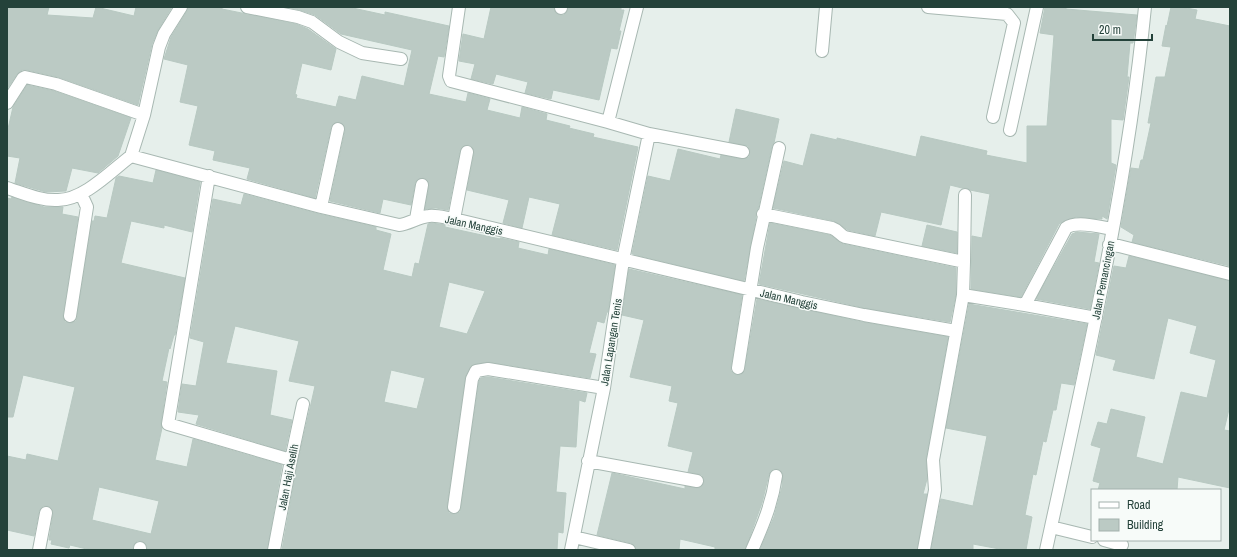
<svg xmlns="http://www.w3.org/2000/svg" width="1237" height="557" viewBox="0 0 1237 557" font-family="'Archivo Narrow',sans-serif">
  <style>
    .building { fill: #bbcac4; stroke: #b8c9c2; fill-rule: evenodd }
    .lines { fill: none; stroke-linecap: round; stroke-linejoin: round }
    .minor-casing { stroke: #a8b8b2; stroke-width: 14 }
    .minor { stroke: #fff; stroke-width: 12 }
    .labels { text-anchor: middle; stroke-width: 3; stroke-linejoin: round; paint-order: stroke }
    .street-label { font-size: 11px; fill: #24423a; stroke: #f7fbf9 }
  </style>
  <rect width="100%" height="100%" fill="#e6efeb"/>
  <path class="building" d="M7,7H49L47,15L93,18L96,7L134,16L136,7H172L158,30L152,44L138,105L58,77L27,70H22L17,74L7,89Z
    M188,7H222V9L296,24L308,29L336,49L331,70L302,63L295,94L297,95L296,98L336,107L339,96L356,100L362,76L404,86L412,50L341,34L315,15L300,10L286,7H348L385,15V12L449,26L444,57L438,56L429,94L466,102L468,93L490,99L487,110L520,118L522,107L547,114L546,120L570,126L569,128L594,134L593,137L638,147L617,250L552,235L560,204L529,197L522,228L503,223L509,200L467,190L474,153L472,147L468,145L462,147L460,151L448,210L436,208L425,209L429,186L427,180L423,178L417,180L415,183L411,205L383,199L380,213L330,201L345,131L343,124L339,122L333,124L331,127L315,198L247,179L250,168L213,160L215,151L189,145L198,106L180,102L188,65L164,59L171,37L187,11Z
    M491,7H554L555,12L561,15H564L567,12L568,7H621V10H624L619,31H621L617,49L611,48L599,100L553,90L551,99L525,93L528,82L496,74L493,84L471,79L475,64L459,61L463,34L484,39Z
    M1045,7H1066V9L1137,15L1133,43H1130L1127,77H1129L1123,120L1111,119V163L1116,165L1107,219L1102,216V219L1076,217L1062,222L1059,224L1021,297L971,289L972,236L982,238L990,194L970,190L966,188H962L950,185L941,225L881,212L875,236L848,230L834,221L773,208L784,161L803,166L811,134L837,140V138L916,157L921,136L987,151L986,155L1027,163V126H1047L1054,35L1040,33Z
    M1171,7H1181L1197,10L1195,19L1230,26V266L1132,242L1134,235L1121,227L1131,168L1139,169L1141,160H1143L1151,123H1148L1156,77H1165L1171,47L1162,46L1166,25L1167,26Z
    M27,85L54,91L131,118L118,156L98,173L72,168L66,191L46,192L15,183L20,158L7,156V133L13,107Z
    M736,109L779,119L774,143L772,146L758,209L756,212V217L744,281L632,254L648,176L670,181L678,149L720,159L721,155L742,159L749,157L750,150L748,146L729,142Z
    M156,170L200,182L192,232L164,225V228L131,221L121,263L185,278L175,335H174L170,349L169,348L162,381L167,382L161,423L162,428L155,460L187,467L193,439L282,465L267,550H148L146,544L140,541H137L134,544L132,550H91L70,545L69,548L51,544L52,540H49L53,514L51,508L47,506H43L39,511L34,536L7,530V456L26,460L27,454L58,461L75,387L23,375L13,417H7V198L11,199L12,197L44,207H63L62,214L78,217L63,315L65,322L72,323L76,321L77,317L92,221H94L95,216L107,218L116,178L119,176L153,183ZM99,487L159,501L151,534L92,520Z
    M244,194L319,214L376,227V230L391,234L383,270L412,277L415,263L419,264L428,224L432,223L445,225V227L500,239V238L519,242L518,248L548,255L549,249L615,265L608,312H607L604,323L597,321L589,353L596,354L590,378L489,362L472,365L465,378L447,506L449,513L453,514L460,512L461,508L479,381L481,378L488,377L587,393L585,402L579,400L576,447L560,446L556,492L566,493L563,533L558,532L557,550H282L298,461L315,386L289,381L299,341L235,326L226,363L277,371L270,415L292,420L285,451L196,424L199,415L178,412L182,384L196,386L204,342L190,338L213,199L241,205ZM449,282L485,291L467,334L439,327ZM391,370L425,378L417,409L384,402Z
    M770,223L830,235L843,244L956,268V294L950,322L865,308L759,284Z
    M927,225L957,232V253L922,246Z
    M1077,232L1099,234L1094,262L1099,263L1090,309L1036,299L1072,234Z
    M1129,256L1230,281V405L1224,430L1230,431V488L1178,477L1177,490H1098L1100,483L1093,481L1101,448L1091,445L1098,422L1107,424L1111,409L1145,417L1136,457L1163,464L1181,392L1207,398L1216,360L1190,353L1197,326L1168,318L1154,379L1113,370L1116,360L1096,355L1114,266L1126,268Z
    M629,269L742,295L731,367V371L736,375H741L745,369L757,299L862,322L948,337L926,459L927,479L923,494H927L917,550H760L774,517L782,487L783,474L780,470L777,469H773L769,474L762,503L745,550H715V547L680,539L679,550H636L634,545L631,543L597,535L612,473L685,489V486L699,488L702,486L704,482L702,475L688,472L693,452L668,446L678,403L669,401L672,386L630,377L644,320L622,315Z
    M969,304L1087,324L1074,385L1061,383L1056,410H1053L1046,442L1043,441L1036,475L1033,474L1025,515L1032,517L1026,550H1005L973,544V550H931L941,499L973,506L987,436L946,428Z"/>
  <g class="lines">
    <g class="minor-casing">
      <path id="minor" d="M247,7L298,17L312,22L339,42L362,53L401,59
        M459,7L449,76L451,81L608,122L649,134L743,152
        M928,7L1007,14L1014,23L993,117
        M561,8V7
        M822,51L826,7
        M7,103L23,78L25,77L56,84L144,115
        M608,122L637,7
        M1010,130L1037,7
        M131,156L144,115L159,47L164,34L181,7
        M209,176L168,424L291,460
        M7,188C23,193 41,201 58,200C84,200 111,171 131,156L321,207L399,225C409,224 418,217 429,216C437,215 446,218 454,219L802,302L864,315L956,331
        M321,207L338,129
        M763,214L832,228C838,230 840,235 845,237L964,262
        M416,219L422,185
        M454,219L467,152
        M1109,245L1119,246L1230,274
        M963,295L1025,305L1096,318
        M1025,305L1066,228C1076,220 1101,227 1112,229
        M70,316L87,207L81,194
        M738,368L757,248L779,148
        M588,461L697,481
        M454,507L472,379L476,371L488,369L604,388
        M1051,527L1092,537
        M574,537L629,550
        M1104,540L1122,545
        M924,549L935,490L933,460L963,295L964,262L965,195
        M39,550L46,513
        M140,550V548
        M274,550L291,460L303,404
        M571,550L604,388L623,260L649,134
        M752,550C763,525 772,504 776,476
        M1046,550C1085,370 1127,190 1145,7"/>
    </g>
    <use href="#minor" class="minor"/>
  </g>
  <g class="labels">
    <g class="street-label">
      <text transform="translate(474 225) rotate(12)" y="4">Jalan Manggis</text>
      <text transform="translate(1103 280) rotate(-79)" y="4">Jalan Pemancingan</text>
      <text transform="translate(789 299) rotate(13)" y="4">Jalan Manggis</text>
      <text transform="translate(611 342) rotate(-81)" y="4">Jalan Lapangan Tenis</text>
      <text transform="translate(288 477) rotate(-79)" y="4">Jalan Haji Aselih</text>
    </g>
  </g>
  <rect width="1237" height="557" fill="none" stroke="#24423a" stroke-width="16"/>
  <rect x="1091" y="489" width="130" height="52" fill="#f7fbf9" stroke="#a3b1ad"/>
  <rect x="1099" y="502" width="20" height="6" fill="#ffffff" stroke="#a3b1ad"/>
  <text x="1127" y="509" font-size="12" fill="#24423a">Road</text>
  <rect x="1099" y="519" width="20" height="12" fill="#bbcac4" stroke="#a3b1ad"/>
  <text x="1127" y="529" font-size="12" fill="#24423a">Building</text>
  <path d="M1093 34v6h59v-6" fill="none" stroke="#24423a" stroke-width="2"/>
  <text x="1099" y="34" font-size="12" fill="#24423a" stroke="#f7fbf9" stroke-width="3" paint-order="stroke">20 m</text>
</svg>
